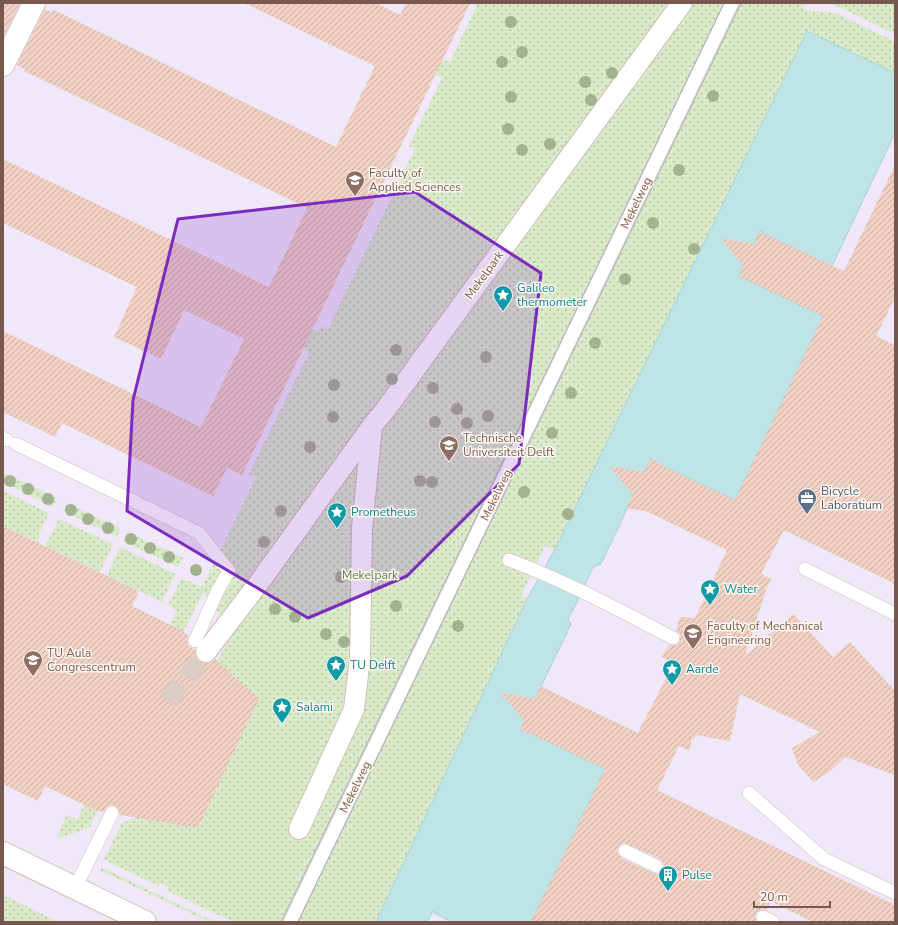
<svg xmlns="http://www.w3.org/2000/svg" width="898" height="925" viewBox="0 0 898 925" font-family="'Nunito Sans',sans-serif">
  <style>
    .education { fill: #f0e7f9 }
    .green { fill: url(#green-dots) }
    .water { fill: #bfe4e6; stroke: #a5d4d7 }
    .building { fill: url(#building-hatch); fill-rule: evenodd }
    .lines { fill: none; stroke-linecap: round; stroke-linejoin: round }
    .pedestrian-tunnel { stroke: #dbcdc3; stroke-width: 20; stroke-dasharray: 20 10; stroke-linecap: butt }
    .service-casing { stroke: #d1bdb2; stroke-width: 14 }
    .pedestrian-casing { stroke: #d1bdb2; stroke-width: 22 }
    .minor-casing { stroke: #d1bdb2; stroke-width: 24 }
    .service { stroke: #fff; stroke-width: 13 }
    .pedestrian { stroke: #fff; stroke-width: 20 }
    .minor { stroke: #fff; stroke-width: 22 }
    .tram { stroke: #b5a8c7; stroke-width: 1 }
    .tree { fill: #a3b28f }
    .marked { fill: #7b2cbf; fill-opacity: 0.2; stroke: #7b2cbf; stroke-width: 3; stroke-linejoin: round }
    .labels { text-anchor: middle; stroke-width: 3; stroke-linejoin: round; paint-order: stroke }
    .education-label { font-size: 12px; fill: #785e54; stroke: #fff8f1; text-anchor: start }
    .street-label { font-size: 12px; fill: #77584e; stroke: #fff8f1 }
    .culture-label { font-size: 12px; fill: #0d838f; stroke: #fff8f1; text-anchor: start }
    .service-label { font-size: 12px; fill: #4e5e75; stroke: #fff8f1; text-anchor: start }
    .park-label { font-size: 12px; fill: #5b7c45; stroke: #fff8f1 }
  </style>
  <defs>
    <pattern id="green-dots" width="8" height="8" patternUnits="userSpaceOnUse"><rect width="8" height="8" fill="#d9eac8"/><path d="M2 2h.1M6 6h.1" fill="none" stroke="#b5c0a5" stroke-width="1.8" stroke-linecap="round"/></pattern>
    <pattern id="building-hatch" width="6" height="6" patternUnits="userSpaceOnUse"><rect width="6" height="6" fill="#f1d1c3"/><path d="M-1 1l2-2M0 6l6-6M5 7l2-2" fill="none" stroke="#c8aca1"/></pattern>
  </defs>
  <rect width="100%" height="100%" fill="#fcf4ea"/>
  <path class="education" d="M3,3H895V922H3Z"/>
  <path class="green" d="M478,3H895V34L835,5L806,3L803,10L836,13L895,42V73L807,31L555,549L545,546L521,596L527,599L376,922H233L168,891L167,886L159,883V886L104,860L122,823L147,813L226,644L225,643L233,632L203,592L158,685L145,679L177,610L168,605L182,578L202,587L257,476H248L309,352L299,344L306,328L318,331L321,326L328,329L415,149L409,146L442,78L430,70L436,58L450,62Z
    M3,472L57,498L53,507L3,482Z
    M3,491L49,513L38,536L40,537L38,542L3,526Z
    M67,503L120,528L117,537L63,511Z
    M59,519L113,544L100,572L44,545L47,541H48Z
    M128,532L183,558L178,567L123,541Z
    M120,547L175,574L162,602L107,575Z
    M84,805L97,811L90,827L60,838L57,837L67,815L77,820Z
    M101,867L215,922H209L100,870Z
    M3,895L59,922H6L3,920Z"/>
  <path class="water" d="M807,31L895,73V133L832,266L762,233L763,232L760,231L751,250L733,252L737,257L747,258L738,277L740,278L741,277L823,316L735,500L652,461L651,458L601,564L593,567L582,592L568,619L571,624L566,635L532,705L525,698L519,697L528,713L520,731H522L523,730L605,769L531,922H452L434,913L435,912L433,911L427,922H376L527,599L555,549Z"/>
  <path class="building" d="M3,3H20L3,37Z
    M244,3H376L400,15L406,3H470L242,475L227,468L213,496L62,423L55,437L3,412V331L201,427L244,339L184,310L161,359L114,337L137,287L3,223V159L269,287L307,208L24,71L25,69L17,65L45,9L52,13L54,10L336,147L375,66Z
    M895,165V288L893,296L895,297L876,336L895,345V584L784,530L761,574L771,579L766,590L745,656L793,614L833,657L850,642L895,691V775L845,757L828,773L813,782L798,765L792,748L820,732L740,694L730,741L696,735L694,739H692L689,751L679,746L657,790L895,905V922H813L771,901L767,910L762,909L756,913L755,918L757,922H531L605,769L538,737L520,730L524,720L500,693L535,699L540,686L638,733L673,664L661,656L669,645H677L680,641V634L676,631L680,617L695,618L727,550L646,511L627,508L633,494L609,466L644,472L651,458L669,469L735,500L823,316L739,276L744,266L720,238L754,244L760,232L844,271ZM625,843L660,859L664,865L663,870L657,874L653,873L621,858L617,852L618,848L620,845Z
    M3,526L139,591L132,606L181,630L189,636L187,641L188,645L191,648L195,649V656L199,661L205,663H210L215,659L259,699L198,828L120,815L118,808L112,805L107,807L104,812L97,811L45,786L38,801L3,784Z"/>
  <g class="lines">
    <path class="pedestrian-tunnel" d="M168,701L206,652"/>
    <g class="service-casing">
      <path id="service" d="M3,438L7,440
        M16,444L199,533L229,571L218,590L195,641
        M509,560C566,581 619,610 673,638
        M805,569L895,614
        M749,793L824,859L895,893
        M625,851L656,866
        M75,888L112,813
        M763,917L773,922
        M290,922L732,3"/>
    </g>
    <g class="pedestrian-casing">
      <path id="pedestrian" d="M206,652L261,580L372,426L386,409L682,3
        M299,829L354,709L360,658L362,528L372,426"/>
    </g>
    <g class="minor-casing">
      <path id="minor" d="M3,65L34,3
        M3,853L145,922"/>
    </g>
    <use href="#service" class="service"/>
    <use href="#pedestrian" class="pedestrian"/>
    <use href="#minor" class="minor"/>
    <path class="tram" d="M281,922L724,3
      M298,922L741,3"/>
  </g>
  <g class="tree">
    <circle cx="511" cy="22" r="6"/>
    <circle cx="522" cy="52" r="6"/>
    <circle cx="502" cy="62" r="6"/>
    <circle cx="612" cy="73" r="6"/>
    <circle cx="585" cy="82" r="6"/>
    <circle cx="713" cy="96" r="6"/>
    <circle cx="511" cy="97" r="6"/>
    <circle cx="591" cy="100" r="6"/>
    <circle cx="508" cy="129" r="6"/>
    <circle cx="550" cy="144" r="6"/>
    <circle cx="522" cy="150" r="6"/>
    <circle cx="679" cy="170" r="6"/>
    <circle cx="653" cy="223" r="6"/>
    <circle cx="694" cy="249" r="6"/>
    <circle cx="625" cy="279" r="6"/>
    <circle cx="595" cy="343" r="6"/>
    <circle cx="396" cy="350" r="6"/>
    <circle cx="486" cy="357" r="6"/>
    <circle cx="392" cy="379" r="6"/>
    <circle cx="334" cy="385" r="6"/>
    <circle cx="433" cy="388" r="6"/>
    <circle cx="571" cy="393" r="6"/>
    <circle cx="457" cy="409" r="6"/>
    <circle cx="488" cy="416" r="6"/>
    <circle cx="333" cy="417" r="6"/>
    <circle cx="435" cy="422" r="6"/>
    <circle cx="467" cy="423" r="6"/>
    <circle cx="552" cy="433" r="6"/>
    <circle cx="446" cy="445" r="6"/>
    <circle cx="310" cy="447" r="6"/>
    <circle cx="10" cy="481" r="6"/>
    <circle cx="420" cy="481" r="6"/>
    <circle cx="432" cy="482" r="6"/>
    <circle cx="28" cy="489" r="6"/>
    <circle cx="524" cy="492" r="6"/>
    <circle cx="48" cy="499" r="6"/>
    <circle cx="71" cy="510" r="6"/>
    <circle cx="281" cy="511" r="6"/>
    <circle cx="568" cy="514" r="6"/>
    <circle cx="88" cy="519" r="6"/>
    <circle cx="108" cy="528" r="6"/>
    <circle cx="131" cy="539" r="6"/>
    <circle cx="264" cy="542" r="6"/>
    <circle cx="150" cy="548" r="6"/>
    <circle cx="169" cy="557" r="6"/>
    <circle cx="196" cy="570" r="6"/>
    <circle cx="341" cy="577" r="6"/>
    <circle cx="396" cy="606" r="6"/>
    <circle cx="275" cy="609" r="6"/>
    <circle cx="295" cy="617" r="6"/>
    <circle cx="458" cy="626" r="6"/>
    <circle cx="326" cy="634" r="6"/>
    <circle cx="344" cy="642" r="6"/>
  </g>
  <path class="marked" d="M415,192L541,273L519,464L407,576L308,618L127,511L133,400L178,219Z"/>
  <defs>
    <g id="university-pin" transform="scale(1)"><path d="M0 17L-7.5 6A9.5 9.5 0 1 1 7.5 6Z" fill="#8d6e63" stroke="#fff8f1"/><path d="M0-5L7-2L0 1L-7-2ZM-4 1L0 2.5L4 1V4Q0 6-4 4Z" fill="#fff"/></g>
    <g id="sight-pin" transform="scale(1)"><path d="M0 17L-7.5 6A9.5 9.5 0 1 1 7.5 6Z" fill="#0f9aa8" stroke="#fff8f1"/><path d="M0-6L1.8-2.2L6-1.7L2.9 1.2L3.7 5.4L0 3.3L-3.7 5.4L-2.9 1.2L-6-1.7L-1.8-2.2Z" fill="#fff"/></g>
    <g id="office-pin" transform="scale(1)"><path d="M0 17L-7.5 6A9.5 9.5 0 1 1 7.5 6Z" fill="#5c6f8a" stroke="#fff8f1"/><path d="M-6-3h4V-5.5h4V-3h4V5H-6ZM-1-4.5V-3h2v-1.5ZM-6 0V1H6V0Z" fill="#fff"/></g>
    <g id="building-pin" transform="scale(1)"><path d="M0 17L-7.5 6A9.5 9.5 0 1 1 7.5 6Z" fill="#0f9aa8" stroke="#fff8f1"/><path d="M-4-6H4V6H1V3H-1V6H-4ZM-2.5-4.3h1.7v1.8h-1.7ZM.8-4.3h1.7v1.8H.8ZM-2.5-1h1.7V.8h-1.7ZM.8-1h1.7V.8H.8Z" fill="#fff"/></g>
  </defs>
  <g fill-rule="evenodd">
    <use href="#university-pin" x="355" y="180"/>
    <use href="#sight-pin" x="503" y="295"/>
    <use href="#university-pin" x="449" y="445"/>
    <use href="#office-pin" x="807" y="498"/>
    <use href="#sight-pin" x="337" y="512"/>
    <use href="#sight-pin" x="710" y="589"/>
    <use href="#university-pin" x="693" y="633"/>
    <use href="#university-pin" x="33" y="660"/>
    <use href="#sight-pin" x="336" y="665"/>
    <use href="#sight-pin" x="672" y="669"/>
    <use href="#sight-pin" x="282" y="707"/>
    <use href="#building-pin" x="668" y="875"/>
  </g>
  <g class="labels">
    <g class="education-label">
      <text x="369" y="177">Faculty of<tspan x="369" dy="14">Applied Sciences</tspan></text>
      <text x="463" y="442">Technische<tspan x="463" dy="14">Universiteit Delft</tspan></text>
      <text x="707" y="630">Faculty of Mechanical<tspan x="707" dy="14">Engineering</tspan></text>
      <text x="47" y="657">TU Aula<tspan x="47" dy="14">Congrescentrum</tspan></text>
    </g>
    <g class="street-label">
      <text transform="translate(636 203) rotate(-64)" y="4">Mekelweg</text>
      <text transform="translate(484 275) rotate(-54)" y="4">Mekelpark</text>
      <text transform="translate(496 495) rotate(-64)" y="4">Mekelweg</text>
      <text transform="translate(355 787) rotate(-64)" y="4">Mekelweg</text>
    </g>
    <g class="culture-label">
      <text x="517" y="292">Galileo<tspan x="517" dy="14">thermometer</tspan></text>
      <text x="351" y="516">Prometheus</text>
      <text x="724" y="593">Water</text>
      <text x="350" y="669">TU Delft</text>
      <text x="686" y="673">Aarde</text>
      <text x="296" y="711">Salami</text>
      <text x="682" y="879">Pulse</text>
    </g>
    <g class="service-label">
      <text x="821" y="495">Bicycle<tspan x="821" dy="14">Laboratium</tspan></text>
    </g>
    <g class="park-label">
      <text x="370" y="579">Mekelpark</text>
    </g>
  </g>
  <rect width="898" height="925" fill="none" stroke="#77584e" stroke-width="8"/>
  <path d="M754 901v6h76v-6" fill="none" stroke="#77584e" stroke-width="2"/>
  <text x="760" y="901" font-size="12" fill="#77584e" stroke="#fff8f1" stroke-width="3" paint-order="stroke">20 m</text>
</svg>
